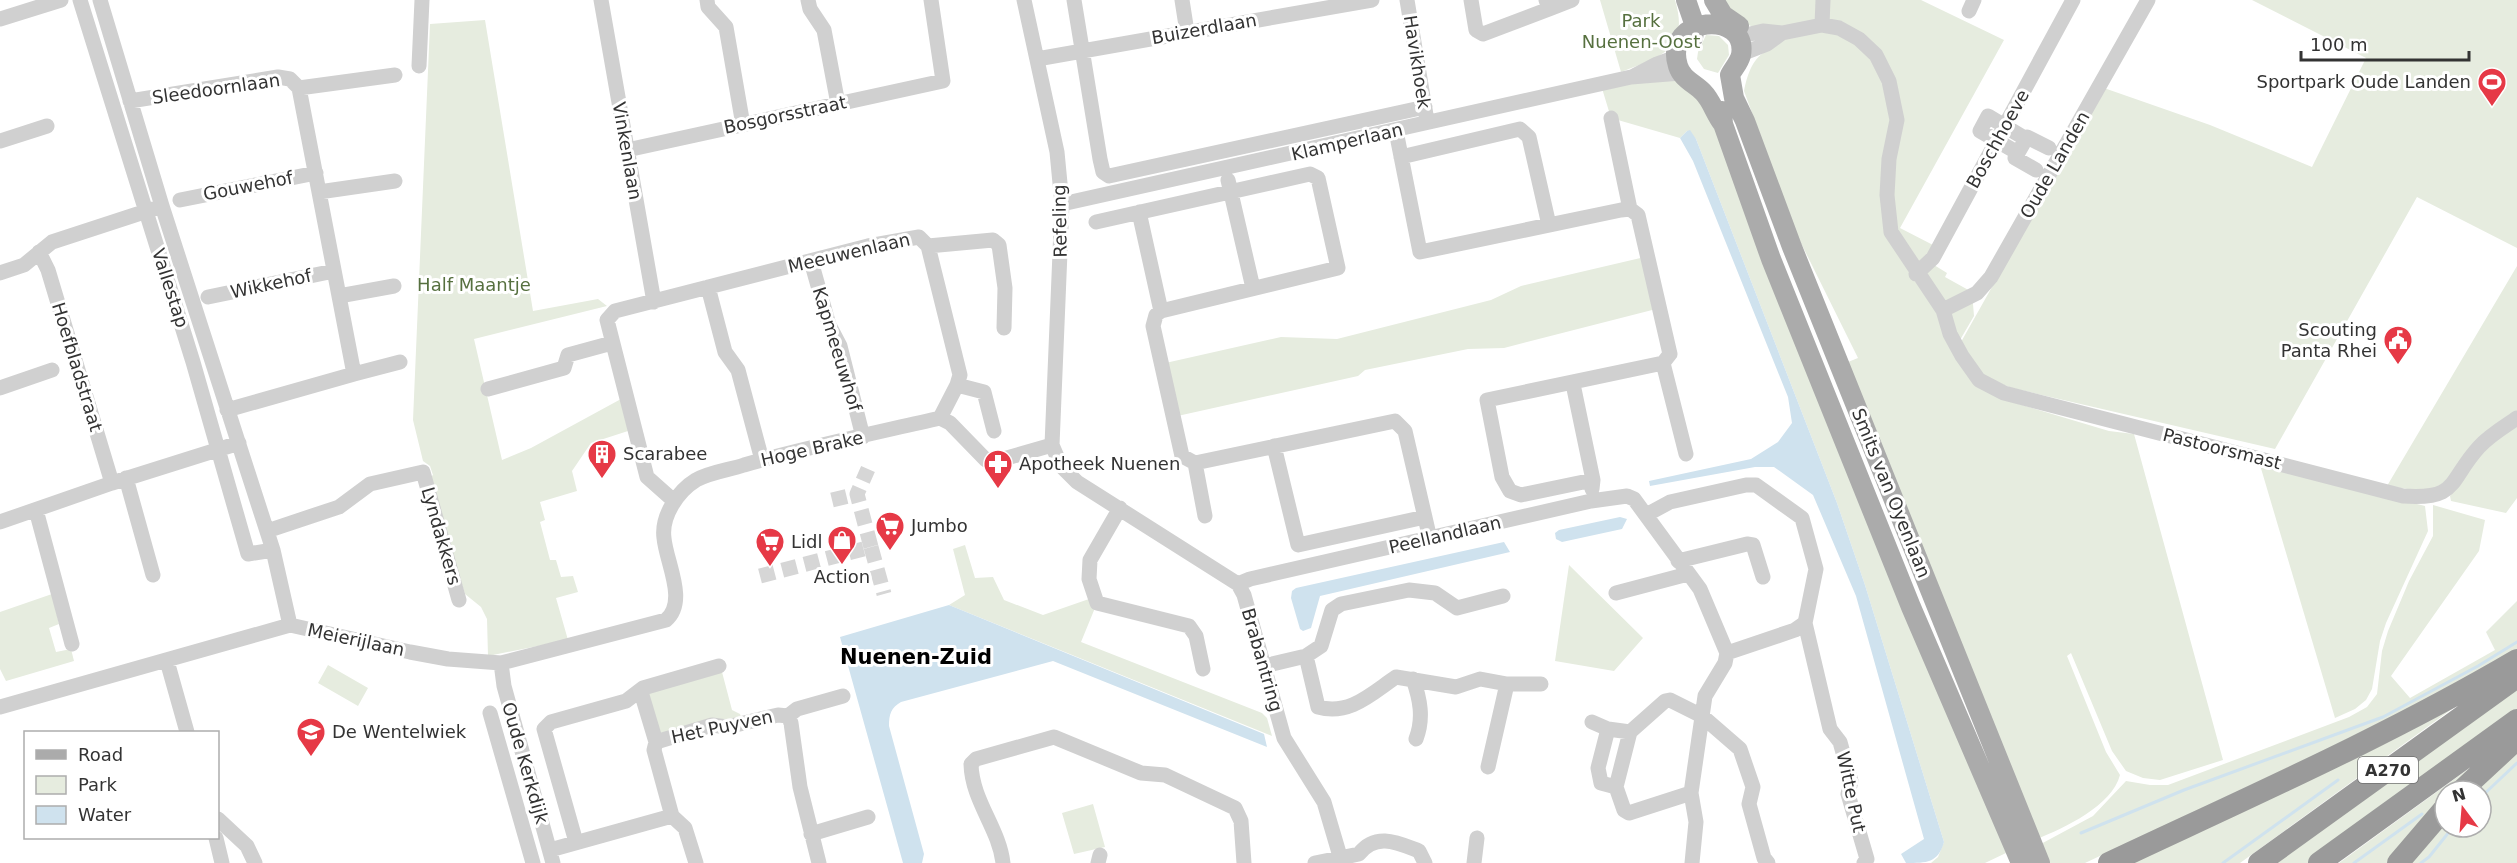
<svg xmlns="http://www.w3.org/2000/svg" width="2517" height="863" viewBox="0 0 2517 863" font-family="'DejaVu Sans',sans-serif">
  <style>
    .green { fill: #e6ecdf }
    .water { fill: #cfe2ee }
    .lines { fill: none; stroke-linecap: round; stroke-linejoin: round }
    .stream { stroke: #cfe2ee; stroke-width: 3 }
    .minor-tunnel { stroke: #d6d6d6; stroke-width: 15; stroke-dasharray: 15 8; stroke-linecap: butt }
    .minor { stroke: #d0d0d0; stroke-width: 15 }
    .major { stroke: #ababab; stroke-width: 20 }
    .highway { stroke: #9a9a9a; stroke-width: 22 }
    .labels { text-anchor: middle; stroke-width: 6; stroke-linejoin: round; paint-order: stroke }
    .shield { fill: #fff; stroke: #707070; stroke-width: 1.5 }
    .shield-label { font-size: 16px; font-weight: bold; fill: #333 }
    .park-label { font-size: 18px; fill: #56703f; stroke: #fff }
    .street-label { font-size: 18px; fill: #333; stroke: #fff }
    .poi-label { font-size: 18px; fill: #333; stroke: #fff; text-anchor: start }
    .quarter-label { font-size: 21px; font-weight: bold; fill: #000; stroke: #fff }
  </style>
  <rect width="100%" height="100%" fill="#fff"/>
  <path class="green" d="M1600,0H1675C1690,50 1660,57 1621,72Z
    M1722,0H1921L2004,40L1900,228L1933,245L1926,260L1947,273L1945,277L1972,292L1974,316L1953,352L1999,398L2109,431L2134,434L2223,760L2160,780L2143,778L2126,771L2112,751L2071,653L2067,656L2106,752L2120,775C2112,806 2064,828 2037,839L1848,362L1858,358L1796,233L1744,91C1747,76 1752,59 1765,52L1757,28C1742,24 1729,13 1722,0Z
    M2252,0H2517V248L2417,197L2275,449L2012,388L1984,377L1961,342L2104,88L2210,125L2312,167L2366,58Z
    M485,20L533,311L598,299L607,306L474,339L502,460L531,448L621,399L628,431L591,443L572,471L577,491L540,502L545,520L540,522L550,560H556L561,577L573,576L578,592L556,598L568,640L488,656L487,619L481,607L465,594L429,478L433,475L430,466L423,461L413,420L430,24Z
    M1706,35L1719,36L1728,45L1729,55L1718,73L1704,69L1697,59L1698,52Z
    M1673,79L1705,103L1994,820L2006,853L1985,863H1931L1938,857L1944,842L1865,585L1837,503L1696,139L1687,131L1680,138L1611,118L1601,85Z
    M1649,256L1660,308L1504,348L1468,349L1365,370L1358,376L1173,417L1161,364L1281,337L1337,339L1491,300L1521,286Z
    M2517,266V412L2442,484L2428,492L2387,486Z
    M2517,424V498L2506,513L2451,501L2450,496L2486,447Z
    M2260,465L2425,506L2428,531L2386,623L2380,641L2372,689L2366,700L2355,709L2335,718Z
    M2433,505L2485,520L2479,551L2391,676L2410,698L2495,650L2486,632L2517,601V649L2415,708L2085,863H2050L2039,845L2093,816L2126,781L2150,785H2168L2349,717L2367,707L2377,694L2382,651L2388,631L2409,581L2433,536Z
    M965,545L975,578L993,577L1004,600L1043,615L1089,599L1097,603L1081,642L1262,713L1267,718L1272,736L949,605L965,595L953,549Z
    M1569,565L1643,638L1614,671L1555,661Z
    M52,594L59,624L49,628L56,652L71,649L74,661L6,681L0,669V612Z
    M328,665L368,688L358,706L318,683Z
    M722,672L732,710L740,714L742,720L657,734L648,693Z
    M2492,680L2240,863H2119Z
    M2517,685V713L2308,863H2270Z
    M2504,743L2454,791H2445V802L2393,863H2339Z
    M2517,750V863H2409L2445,821V827H2481V791H2473Z
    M1093,804L1105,847L1074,854L1062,813Z"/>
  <path class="water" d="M1690,130L1696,139L1837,503L1865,585L1944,842C1938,863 1927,863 1906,863L1901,854L1924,839L1856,596L1813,495L1774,467H1755L1650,486L1649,481L1751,459L1778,442L1792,423L1788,397L1693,161L1680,138L1687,131Z
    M1620,517L1627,519L1622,529L1562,542L1556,539L1555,533L1559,530Z
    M1504,542L1510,552L1320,596L1311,628L1303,631L1300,629L1291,598L1292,591L1296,588Z
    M949,605L1264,734L1267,747L1053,661L901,702C891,708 889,714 889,726L924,854L922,863H903L840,637Z"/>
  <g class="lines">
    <path class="stream" d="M2481,797L2517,763
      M2081,833L2184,790L2383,717L2478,666L2517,642
      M2223,863L2338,780
      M2354,863L2422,814
      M2421,863L2429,857L2453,827"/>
    <path class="minor-tunnel" d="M832,500L857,494
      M871,547L884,594
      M760,576L871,547L857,494L868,469"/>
    <path class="minor" d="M80,0L193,362L248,554L273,550
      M100,0L162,206L273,550L290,625
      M601,0L654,302
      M707,0L708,7L726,27L743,125
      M808,0L810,9L824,30L838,104
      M1024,0L1057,152L1062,204L1052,445L1061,466L1077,482L1238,584L1244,595L1284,738L1324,802L1342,863
      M1074,0L1100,159L1103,172L1109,176L1425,107
      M1182,0L1187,32
      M1407,0L1426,115
      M1471,0L1476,30L1483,34L1549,9L1546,0
      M1549,9L1572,0
      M1969,11L1974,0
      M0,19L61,0
      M1822,25L1823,0
      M1746,35L1763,31L1782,33L1822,25L1839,28L1859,39L1876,55L1889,81L1897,120L1889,159L1887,195L1891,232L1943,310L1950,334L1962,356L1979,380L2004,393L2403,496C2459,500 2448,481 2479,447C2490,435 2504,427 2517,418
      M1749,51L1767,44L1782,33
      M1037,59L1372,0
      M419,66L422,0
      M1634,76L1657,64L1676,57
      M130,101L278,77L290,79L299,88L395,75
      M1611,118L1630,209
      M1396,131L1420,252L1621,210L1630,209L1638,215L1670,354L1663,363L1487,400L1502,477L1510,491L1521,495L1593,480
      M0,141L47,126
      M627,150L943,81L931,0
      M2018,153L1980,131L1988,116L2026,139
      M1401,157L1520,129L1529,137L1549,225
      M2036,170L2015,158L2027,137L2049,148
      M1228,180L1253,288
      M319,192L395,181
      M180,200L316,173
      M1062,204L1631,77L1681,73
      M1139,212L1161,311
      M1096,222L1310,174L1318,178L1338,268L1161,311L1156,315L1153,326L1182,456L1195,463L1395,421L1405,431L1430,539
      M928,246L960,375L957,385L940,418
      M39,252L48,270L112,483
      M811,261L829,325L840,346L863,437
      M0,273L24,265L52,242L153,209
      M1916,274L1933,258L2073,0
      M708,287L725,352L738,370L762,460
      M339,296L394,286
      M208,297L334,271
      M1943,310L1977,293L1991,277L2148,0
      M1663,363L1686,454
      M354,374L400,362
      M1573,384L1593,480L1592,489
      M957,385L984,392L994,431
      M0,388L52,370
      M488,389L564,368L568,355L612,343
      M227,410L354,374L299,88
      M1274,446L1298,545L1425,517
      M1195,463L1205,516
      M126,478L153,575
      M674,501L647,477L607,320L615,311L868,246L919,237L928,246L993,240L999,245L1005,288L1004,328
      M1120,508L1090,560L1089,579L1097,603L1189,626L1196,636L1203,669
      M36,510L72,644
      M1646,515L1670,502L1746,485H1756L1802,518L1816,569L1805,623L1795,630L1727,653
      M0,522L112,483L239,443
      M267,531L339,507L370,484L423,472L459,600
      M1678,561L1747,544L1753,545L1763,577
      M1238,584L1250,579L1591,501L1627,496L1634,499L1700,589L1727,653L1725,663L1705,696L1691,793L1696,822L1692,863
      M1616,593L1688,574
      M1805,623L1830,729L1840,742L1851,781L1848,794L1867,859L1864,863
      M1306,656L1318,707C1350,716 1372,693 1396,677L1456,687L1480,679L1507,684H1541
      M167,661L187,732
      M501,663L504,686L553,863
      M1264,666L1306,656L1321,646L1332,610L1341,604L1409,590L1435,593L1457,608L1503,596
      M1413,679C1420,699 1424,718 1416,739
      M641,692L656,742L654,750L672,816L685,828L696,863
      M0,707L290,625L410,652L448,659L501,663L666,620C688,601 666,562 664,538C661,516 678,491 696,480C710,472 729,470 744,465C808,447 875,433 940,418L950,423L986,460H1000L1052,445
      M490,713L533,863
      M788,716L791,723L800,787L819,863
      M1592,722L1608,729L1630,732L1665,701L1670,700L1702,716L1740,749L1753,787L1749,804L1764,858L1768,863
      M1608,729L1598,768L1601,783L1616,787
      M1630,732L1616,787L1624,810L1629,813L1691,793
      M656,742L712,725L727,727L778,715L788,716L797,709L843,696
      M1488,767L1507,684
      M218,819L247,846L255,863
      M811,834L868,817
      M216,838L222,863
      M576,842L544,729L551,722L626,701L643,688L719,666
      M550,850L672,816
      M1003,863C999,828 972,801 971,764L976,759L1054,737L1141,773L1165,775L1235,808L1241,821L1244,863
      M1098,863L1100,855
      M1315,863L1359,854C1376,832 1398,843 1419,851L1425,863
      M1474,863L1477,838"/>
    <path class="major" d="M1686,0L1695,26L1693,38
      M1714,0L1723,15L1739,26
      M1722,111L1723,124L1771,259L1911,607L2021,863
      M1723,124C1715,114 1712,101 1703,92C1694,83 1682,79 1678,66C1662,15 1749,10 1741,55C1739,63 1733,69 1730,75L1734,98L1745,121L1792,247L2040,863"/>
    <path class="highway" d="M2461,791L2517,739
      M2109,863C2247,798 2386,737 2517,660
      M2259,863L2517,677
      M2319,863L2517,720
      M2398,863L2445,808"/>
  </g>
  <defs>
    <g id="stadium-pin" transform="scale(1.5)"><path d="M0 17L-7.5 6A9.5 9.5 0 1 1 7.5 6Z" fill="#e63946" stroke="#fff"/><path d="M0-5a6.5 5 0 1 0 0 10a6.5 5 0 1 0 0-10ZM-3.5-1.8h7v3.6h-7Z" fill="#fff"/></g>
    <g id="civic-pin" transform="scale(1.5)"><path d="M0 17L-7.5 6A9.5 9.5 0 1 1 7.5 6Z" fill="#e63946" stroke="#fff"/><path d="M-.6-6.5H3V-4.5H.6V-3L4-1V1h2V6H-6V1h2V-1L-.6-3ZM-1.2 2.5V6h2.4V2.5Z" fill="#fff"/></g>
    <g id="building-pin" transform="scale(1.5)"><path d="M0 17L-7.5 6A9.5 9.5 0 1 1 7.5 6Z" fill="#e63946" stroke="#fff"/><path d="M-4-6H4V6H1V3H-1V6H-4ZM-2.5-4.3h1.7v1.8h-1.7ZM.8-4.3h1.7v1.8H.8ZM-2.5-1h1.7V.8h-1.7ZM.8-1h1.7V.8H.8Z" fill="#fff"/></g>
    <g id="pharmacy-pin" transform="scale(1.5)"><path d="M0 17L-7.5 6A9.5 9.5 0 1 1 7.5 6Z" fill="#e63946" stroke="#fff"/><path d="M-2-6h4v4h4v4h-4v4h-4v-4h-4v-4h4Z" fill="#fff"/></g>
    <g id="supermarket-pin" transform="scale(1.5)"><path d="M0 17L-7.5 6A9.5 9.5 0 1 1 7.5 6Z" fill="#e63946" stroke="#fff"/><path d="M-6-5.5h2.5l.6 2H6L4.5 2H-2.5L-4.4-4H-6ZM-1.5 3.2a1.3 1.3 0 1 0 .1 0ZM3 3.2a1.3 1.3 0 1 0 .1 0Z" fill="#fff"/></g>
    <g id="shop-pin" transform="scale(1.5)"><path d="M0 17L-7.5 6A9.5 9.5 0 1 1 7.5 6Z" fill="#e63946" stroke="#fff"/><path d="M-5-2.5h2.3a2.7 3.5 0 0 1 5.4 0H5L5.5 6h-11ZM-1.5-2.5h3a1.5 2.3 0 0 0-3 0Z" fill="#fff"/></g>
    <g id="school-pin" transform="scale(1.5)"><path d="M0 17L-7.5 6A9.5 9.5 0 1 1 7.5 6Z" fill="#e63946" stroke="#fff"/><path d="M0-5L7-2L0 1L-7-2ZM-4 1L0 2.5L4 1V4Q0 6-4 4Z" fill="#fff"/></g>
  </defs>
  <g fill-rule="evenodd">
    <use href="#stadium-pin" x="2492" y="82"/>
    <use href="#civic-pin" x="2398" y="340"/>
    <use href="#building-pin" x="602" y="454"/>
    <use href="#pharmacy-pin" x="998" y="464"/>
    <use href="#supermarket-pin" x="890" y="526"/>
    <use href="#shop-pin" x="842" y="540"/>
    <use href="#supermarket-pin" x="770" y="542"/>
    <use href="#school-pin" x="311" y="732"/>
  </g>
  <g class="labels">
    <rect class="shield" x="2358" y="757" width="60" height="26" rx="4.5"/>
    <g class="shield-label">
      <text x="2388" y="776">A270</text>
    </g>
    <g class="park-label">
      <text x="1641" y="27">Park<tspan x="1641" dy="21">Nuenen-Oost</tspan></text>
      <text x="474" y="291">Half Maantje</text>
    </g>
    <g class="street-label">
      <text transform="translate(1204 29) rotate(-10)" y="6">Buizerdlaan</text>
      <text transform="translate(1417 62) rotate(81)" y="6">Havikhoek</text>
      <text transform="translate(216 89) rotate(-8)" y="6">Sleedoornlaan</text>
      <text transform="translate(785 115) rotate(-12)" y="6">Bosgorsstraat</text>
      <text transform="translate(1998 139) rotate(-61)" y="6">Boschhoeve</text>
      <text transform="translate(1347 142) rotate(-13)" y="6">Klamperlaan</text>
      <text transform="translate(627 151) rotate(80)" y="6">Vinkenlaan</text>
      <text transform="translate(2055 165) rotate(-60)" y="6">Oude Landen</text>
      <text transform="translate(248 186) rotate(-11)" y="6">Gouwehof</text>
      <text transform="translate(1060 221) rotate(-91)" y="6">Refeling</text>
      <text transform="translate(849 253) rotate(-13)" y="6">Meeuwenlaan</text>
      <text transform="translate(271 284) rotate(-12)" y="6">Wikkehof</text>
      <text transform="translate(170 288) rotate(72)" y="6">Vallestap</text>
      <text transform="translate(837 349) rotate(73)" y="6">Kapmeeuwhof</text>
      <text transform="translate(77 367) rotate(73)" y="6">Hoefbladstraat</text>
      <text transform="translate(812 449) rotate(-13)" y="6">Hoge Brake</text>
      <text transform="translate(2222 449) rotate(14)" y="6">Pastoorsmast</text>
      <text transform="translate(1891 493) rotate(68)" y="6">Smits van Oyenlaan</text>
      <text transform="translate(1445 535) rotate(-13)" y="6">Peellandlaan</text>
      <text transform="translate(441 536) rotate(74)" y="6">Lyndakkers</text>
      <text transform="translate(356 640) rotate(12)" y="6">Meierijlaan</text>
      <text transform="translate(1262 660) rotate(74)" y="6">Brabantring</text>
      <text transform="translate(722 727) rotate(-12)" y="6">Het Puyven</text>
      <text transform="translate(525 763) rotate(74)" y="6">Oude Kerkdijk</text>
      <text transform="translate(1851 792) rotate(78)" y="6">Witte Put</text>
    </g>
    <g class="poi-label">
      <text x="2471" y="88" text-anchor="end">Sportpark Oude Landen</text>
      <text x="2377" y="336" text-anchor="end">Scouting<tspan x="2377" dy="21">Panta Rhei</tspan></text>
      <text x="623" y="460">Scarabee</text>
      <text x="1019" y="470">Apotheek Nuenen</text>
      <text x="911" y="532">Jumbo</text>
      <text x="791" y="548">Lidl</text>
      <text x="842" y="583" text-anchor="middle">Action</text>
      <text x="332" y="738">De Wentelwiek</text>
    </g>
    <g class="quarter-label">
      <text x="916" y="664">Nuenen-Zuid</text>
    </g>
  </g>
  <rect x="24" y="731" width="195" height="108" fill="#ffffff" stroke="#adadad" stroke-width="1.5"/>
  <rect x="36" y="750" width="30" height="9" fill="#ababab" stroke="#adadad" stroke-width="1.5"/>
  <text x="78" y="761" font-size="18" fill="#333333">Road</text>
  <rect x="36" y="776" width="30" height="18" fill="#e6ecdf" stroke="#adadad" stroke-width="1.5"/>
  <text x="78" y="791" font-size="18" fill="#333333">Park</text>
  <rect x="36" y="806" width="30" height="18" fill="#cfe2ee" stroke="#adadad" stroke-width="1.5"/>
  <text x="78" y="821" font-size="18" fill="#333333">Water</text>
  <g transform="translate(2463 809) rotate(344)"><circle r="28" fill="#ffffff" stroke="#adadad" stroke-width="1.5"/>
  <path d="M0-4.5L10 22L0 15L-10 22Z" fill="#e63946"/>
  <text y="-9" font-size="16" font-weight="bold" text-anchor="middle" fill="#333333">N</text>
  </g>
  <path d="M2301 51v9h168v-9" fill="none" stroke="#333333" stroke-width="3"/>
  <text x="2310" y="51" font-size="18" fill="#333333" stroke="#ffffff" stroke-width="4.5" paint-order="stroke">100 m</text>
</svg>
